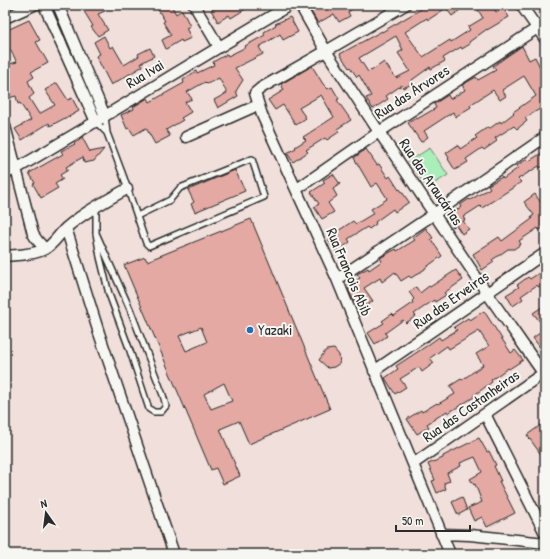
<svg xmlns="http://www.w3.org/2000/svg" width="550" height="559" viewBox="0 0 550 559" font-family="'Patrick Hand',sans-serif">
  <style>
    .green { fill: #aaeeb9; stroke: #6a8c72 }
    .building { fill: #e3a9a2; stroke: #2b2b2b; fill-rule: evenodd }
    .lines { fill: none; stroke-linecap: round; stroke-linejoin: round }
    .service-casing { stroke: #2b2b2b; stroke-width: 8 }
    .minor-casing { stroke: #2b2b2b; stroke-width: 13 }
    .service { stroke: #f6f6f2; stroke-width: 5 }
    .minor { stroke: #f6f6f2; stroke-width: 10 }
    .poi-dot { fill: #1f6fb2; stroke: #f6f6f2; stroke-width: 1.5 }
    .labels { text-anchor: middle; stroke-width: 4; stroke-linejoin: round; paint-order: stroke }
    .street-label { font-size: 15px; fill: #2b2b2b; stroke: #f6f6f2 }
    .poi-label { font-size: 15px; fill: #2b2b2b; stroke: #f6f6f2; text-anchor: start }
  </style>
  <rect width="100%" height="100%" fill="#f0dfda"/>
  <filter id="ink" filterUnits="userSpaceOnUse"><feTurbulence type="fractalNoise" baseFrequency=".025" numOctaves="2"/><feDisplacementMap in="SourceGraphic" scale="8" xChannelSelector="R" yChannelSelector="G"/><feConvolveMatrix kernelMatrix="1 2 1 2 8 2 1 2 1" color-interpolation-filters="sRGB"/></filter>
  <g filter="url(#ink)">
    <path class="green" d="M430,148L448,175L427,188L409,161Z"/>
    <path class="building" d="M87,5H101L105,11L98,14L108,30L98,36L91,27L93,26L82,8Z
      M155,5H171L176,14L182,10L190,26L186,28L191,38L182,42L181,40L166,49L162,40L171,35L163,22L165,21Z
      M219,5H252L231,18L229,15L218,22L211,10Z
      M307,5H358L348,12L350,16L339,22L334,14L318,23Z
      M428,5H456L460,10L452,16L446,8L428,20L427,18L405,32L423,57L450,40L451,42L470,30L468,27L483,18L475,5H492L496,12L503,8L509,17L487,30V29L469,42L470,44L462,49L461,47L443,58L445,61L431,69L430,67L412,80L414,83L403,88L402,85L386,96L388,99L373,109L366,98L371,96L359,75L357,77L350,67L349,68L340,54L382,31V32ZM396,36L403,50L398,53L410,71L396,78L384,62L371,71L370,70L368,72L359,58Z
      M290,17L298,32L283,40L280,34L259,47L263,54L235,68L243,80L236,91L238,96L218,108L214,100L227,93L219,78L207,84L205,82L187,92L192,99L185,102L191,112L181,118L183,120L166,130L170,136L155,144L146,128L134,135L129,128L127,129L121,115L134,109L133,107L148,98L150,102L184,83L183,80L196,71L197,73L214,65L213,62L227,54L228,56L246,47L245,46L265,35L264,32L276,25L275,24Z
      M29,20L40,40L36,42L48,63L31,72L34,77L28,81L34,94L29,98L39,114L55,105L45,90L57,83L68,100L72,98L79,111L65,119V118L50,126L49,123L22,140L15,129L31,120L20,103L18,104L16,96L5,99V65L17,62L8,46L5,47V31Z
      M104,36L110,48L113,46L124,65L139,56L138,54L150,48L154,56L141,63L143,66L111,85L96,56L100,54L94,42Z
      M522,46L529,60L535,57L542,71L540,72L545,80V110L543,107L525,118L527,121L517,129L514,126L495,138L497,141L484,150L482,148L466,159L468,162L455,170L448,159L449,158L446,153L458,145L460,149L477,138L475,136L488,127L489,129L500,121L501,123L514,113L513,112L536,96L524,76L502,90L506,96L500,100L493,90L470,105L471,107L455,117L453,112L424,131L428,137L421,142L408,123L416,118L417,119L436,108L434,104L448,95L450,99L465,90L462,85L476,77L478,80L496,70L493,66Z
      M312,66L323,84L328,89L332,87L339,99L337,100L351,120L337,129L339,132L327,140L325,138L306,150L308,152L293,162L287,153L296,148L295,147L306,140L303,137L334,117L321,95L299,108L306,118L296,125L283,105L275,110L268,100L284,90L281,84Z
      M82,137L90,152L104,149L94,161L84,163L83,157L66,167L68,170L60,175L63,179L55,184L58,188L41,198L33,184L35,183L29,173L63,154L61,151L75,144L74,143L80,140L79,139Z
      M366,149L377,165L379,164L388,178L390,176L399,190L400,189L409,202L395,212L393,209L375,222L376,224L369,229L367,227L348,239L350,242L336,252L328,240L339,233L338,231L353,221L356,224L374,213L371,209L387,199L386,198H387L377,183L371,187L354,158Z
      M545,151V165L540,168L539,166L518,179L521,182L514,187L482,208L480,206L463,217L465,220L463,221L469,229L462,234L456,225L453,227L446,217L461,207L460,205L469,199L470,200L490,188L488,185L502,177L503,179L518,168L516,166L527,159L529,161Z
      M235,170L245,191L195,212L191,204L194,202L188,190Z
      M333,174L340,184L333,189L337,196L328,203L334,212L322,219L314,207L319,204L311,192L325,183L323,180Z
      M535,194L545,209V227L539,230L538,228L519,241L521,244L514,249H508L492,260L494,262L482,270L473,254L499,237L502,241L532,219L531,217L534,215L524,202Z
      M251,219L330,409L249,444L239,421L220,429L240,476L223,484L216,468L211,470L124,265L145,257L147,261ZM201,327L207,342L186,351L179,336ZM224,383L232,401L211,409L204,394Z
      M426,228L433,238L431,239L442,256L425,268V269L411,278L409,276L401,281L395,272L382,282L380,278L364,288L373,301L366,306L361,298L354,302L348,289L350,288L348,285L360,278L357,274L368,268L369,270L382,261L380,258L396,249L397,251L415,240L413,238Z
      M545,269V283L538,287L537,285L521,296L523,299L513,306L506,295L519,287L517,285L528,277L530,279Z
      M456,270L463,280L444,293L446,295L435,302L434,300L414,314L416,316L406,323L403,320L385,333L387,336L375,344L368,333L384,323L382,321L392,314L394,316L413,303L412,301L414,299L409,292L416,287L420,293L429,286L430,287Z
      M545,305V328L533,313Z
      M484,311L511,353L515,350L523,360L509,369L508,368L491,380L492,382L473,396L474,397L448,413L447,411L427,424L429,427L417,434L407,419L421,410L422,412L437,403L438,404L455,394L450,386L461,379L462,380L483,365L476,354L489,346L479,331L449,349L447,346L430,358L434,363L422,372L419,367L400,379L406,387L395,394L385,378L398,369L396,366L425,347L439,337L441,340L457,330L454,327L468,318L470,320Z
      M545,329V354L533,338Z
      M334,349L339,355L340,363L334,367L328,368L319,360L326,350Z
      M545,422V460L527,435Z
      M479,438L487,452L489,451L496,465L494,466L501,481H499L515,513L487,527L482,517L474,521L468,508L482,502L475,484L474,485L470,479L482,472L475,457L460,463L461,466L447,473L450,481L444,483L446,489L437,493L432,481L435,480L428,464L443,458V456Z
      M462,497L467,510L458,515L452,502Z"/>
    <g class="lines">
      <g class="service-casing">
        <path id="service" d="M105,116L107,133L124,178L146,243L149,246L264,197L252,159L180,188L170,200L137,216
          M96,122L107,133
          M96,207V233L100,257L109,294L129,348L149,409L154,412H161L166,406L163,395L130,309L96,233"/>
      </g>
      <g class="minor-casing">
        <path id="minor" d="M44,5L96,122
          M58,5L105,116
          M194,5L219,47
          M300,5L326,51L379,132L487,293L543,373
          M405,5L326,51L261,88L255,93L262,115L337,279L450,554
          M521,5L545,39
          M5,18L34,5
          M5,126L33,234L37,240L45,249
          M186,137L258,105
          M5,173L16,169C108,115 198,59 290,5
          M297,189L379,132L545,23
          M66,228L99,333L174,554
          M5,256C18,255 33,255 45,249C54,244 59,234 67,227C85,212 107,200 127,189
          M337,279L434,214L545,137
          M374,371L545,253
          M485,414L545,533
          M413,464L545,372
          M441,534L470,535L545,543"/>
      </g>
      <use href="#service" class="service"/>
      <use href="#minor" class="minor"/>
    </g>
  </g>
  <circle class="poi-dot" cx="250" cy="330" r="4"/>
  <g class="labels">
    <g class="street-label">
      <text transform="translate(145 74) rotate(-31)" y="5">Rua Ivai</text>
      <text transform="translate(412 92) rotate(-33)" y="5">Rua das Árvores</text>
      <text transform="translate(431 182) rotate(56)" y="5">Rua das Araucárias</text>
      <text transform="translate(349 272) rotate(67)" y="5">Rua Francois Abib</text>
      <text transform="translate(451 300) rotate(-35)" y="5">Rua das Erveiras</text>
      <text transform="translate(471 406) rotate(-35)" y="5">Rua das Castanheiras</text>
    </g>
    <g class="poi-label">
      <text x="258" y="335">Yazaki</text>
    </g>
  </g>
  <rect width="550" height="559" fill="none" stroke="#f6f6f2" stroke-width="20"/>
  <rect x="10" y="10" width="530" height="539" fill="none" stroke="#2b2b2b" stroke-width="1.5" filter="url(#ink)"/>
  <g transform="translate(46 513) rotate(346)" stroke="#f6f6f2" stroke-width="3" paint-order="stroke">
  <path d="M0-3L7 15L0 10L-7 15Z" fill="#2b2b2b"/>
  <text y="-6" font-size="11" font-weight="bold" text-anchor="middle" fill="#2b2b2b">N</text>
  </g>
  <path d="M396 525v6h74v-6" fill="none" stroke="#2b2b2b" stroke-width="2"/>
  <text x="402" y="525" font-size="12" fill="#2b2b2b" stroke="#f6f6f2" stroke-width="3" paint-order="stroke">50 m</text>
</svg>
